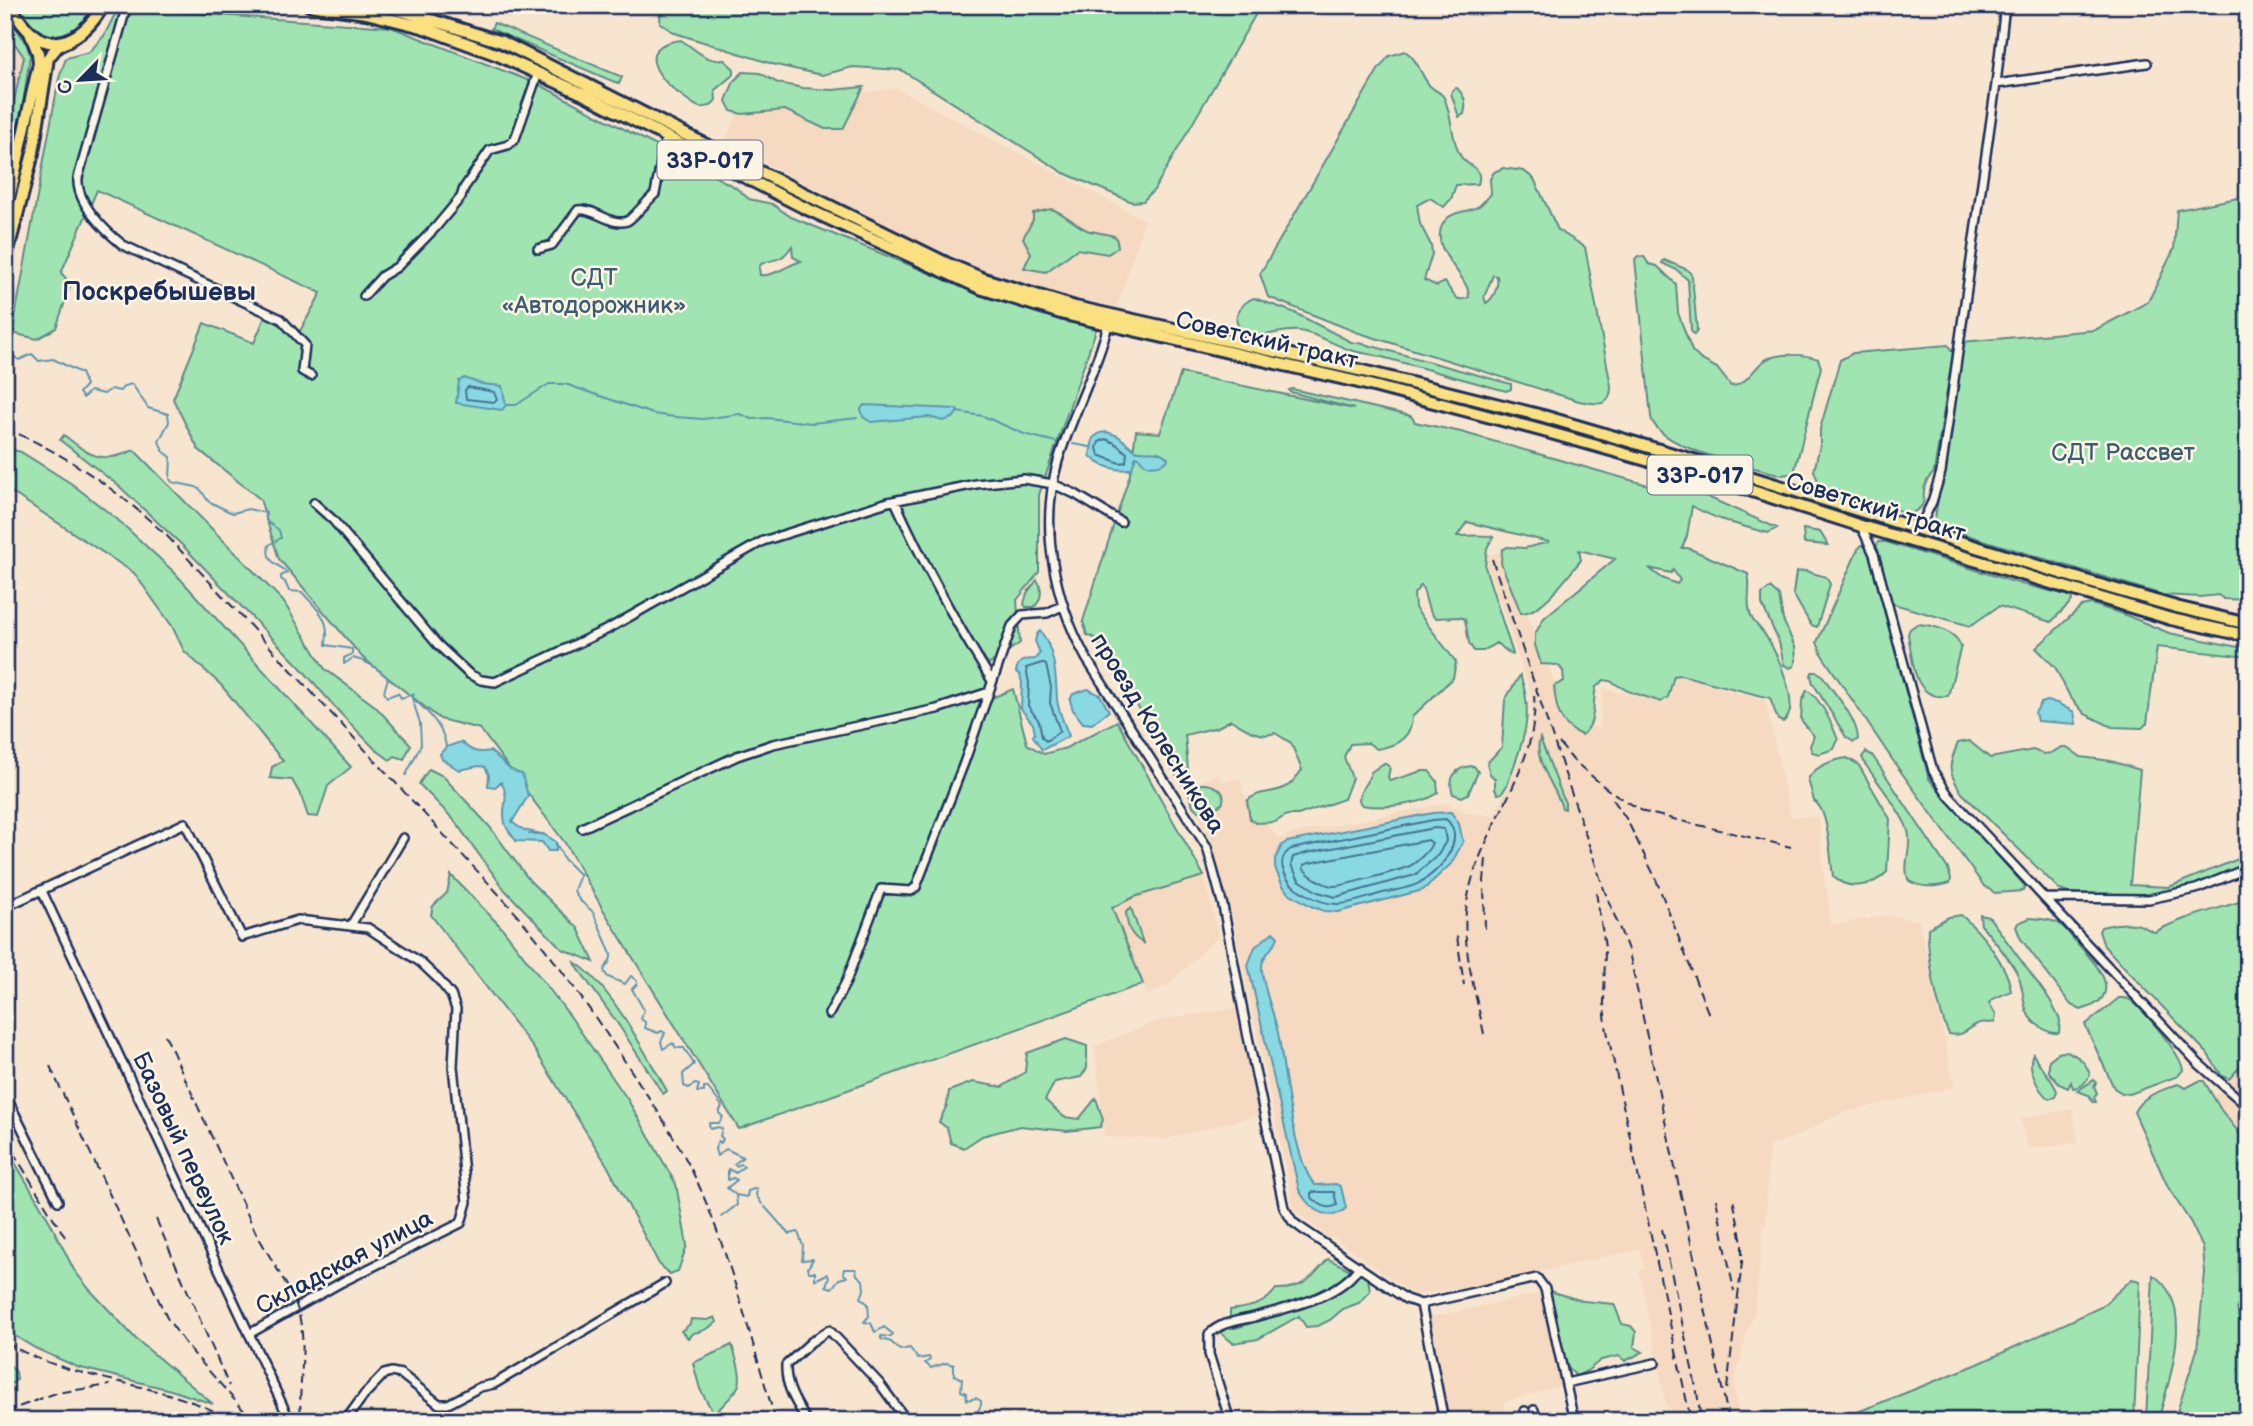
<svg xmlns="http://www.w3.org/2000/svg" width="2253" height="1426" viewBox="0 0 2253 1426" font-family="'Balsamiq Sans',sans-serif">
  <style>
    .built { fill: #f5dac1 }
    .green { fill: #a0e5b1; stroke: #5e8a88; stroke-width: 2; fill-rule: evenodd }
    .water { fill: #89d9e3; stroke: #5d95ae; stroke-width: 2 }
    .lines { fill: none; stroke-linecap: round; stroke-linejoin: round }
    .shore { stroke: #477393; stroke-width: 2 }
    .stream { stroke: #5d95ae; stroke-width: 2 }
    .minor-casing { stroke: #1b2f5e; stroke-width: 12 }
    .highway-casing { stroke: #1b2f5e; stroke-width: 16 }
    .minor { stroke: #fcf5e5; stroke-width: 7 }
    .highway { stroke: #fbe080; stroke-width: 10 }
    .rail { stroke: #1b2f5e; stroke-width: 2; stroke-dasharray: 10 5; stroke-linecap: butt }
    .labels { text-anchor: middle; stroke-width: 5; stroke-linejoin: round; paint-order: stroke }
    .shield { fill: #fcf5e5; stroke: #5e6a86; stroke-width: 2 }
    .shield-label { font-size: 23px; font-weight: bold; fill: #1b2f5e }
    .park-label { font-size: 24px; fill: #3c5c73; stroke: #fcf5e5 }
    .street-label { font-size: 24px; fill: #1b2f5e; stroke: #fcf5e5 }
    .neighbourhood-label { font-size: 26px; font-weight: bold; fill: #1b2f5e; stroke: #fcf5e5 }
  </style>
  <rect width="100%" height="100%" fill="#f8e5d0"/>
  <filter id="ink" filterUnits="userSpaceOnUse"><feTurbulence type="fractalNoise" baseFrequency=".0143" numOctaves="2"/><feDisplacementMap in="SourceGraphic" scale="14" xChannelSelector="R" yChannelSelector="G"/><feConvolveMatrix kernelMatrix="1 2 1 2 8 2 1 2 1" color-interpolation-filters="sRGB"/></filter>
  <g filter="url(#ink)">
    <path class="built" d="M5,24L27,55L5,158Z
      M896,88L1145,220L1117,307L1069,297L979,268L869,218L725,141L740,109Z
      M1500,551L1558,690L1584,720L1599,731L1603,688L1665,703L1677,676L1765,700L1791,816L1819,817L1825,887L1827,888L1831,925L1890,915L1919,921L1955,1087L1842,1113L1793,1138L1769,1145L1766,1224L1764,1225L1755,1313L1747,1332L1734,1383L1739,1419L1678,1421V1418H1674L1672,1410L1666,1405L1639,1271L1644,1269L1640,1249L1499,1281L1414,1295L1333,1237L1329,1238L1294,1210L1231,911L1209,836L1184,790L1218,773L1221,782L1241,778L1243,793L1279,839L1292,833L1448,803L1466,812L1494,816L1522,755L1531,725L1532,704L1530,691L1484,557Z
      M1204,876L1219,936L1168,985L1147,995L1111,908L1134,897Z
      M1235,1008L1258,1115L1166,1139L1104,1137L1095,1046L1159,1020Z
      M2248,1058V1136L2209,1102Z
      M2073,1109L2078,1143L2028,1149L2020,1118Z
      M1538,1294L1542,1298L1560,1386L1504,1402L1508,1421H1448L1427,1318Z"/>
    <path class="green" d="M14,5H95C88,14 82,24 74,31C52,49 26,21 14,5Z
      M661,5H1261L1154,190L1143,201L1132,202L1064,173L901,70L853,67L822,75L776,65L675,33L660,23Z
      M118,8L391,27L540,85L735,187L749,199L772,204L791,217L981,294L1097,327L1039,495V572L1017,600L1020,643L988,665L994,697L1013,689L1027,744L1044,754L1066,748L1117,721L1204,876L1134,897L1112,908L1143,984L739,1129L604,911L565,843L480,729L440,719L362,657L279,559L260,499L198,449L173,399L204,323L254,343L265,317L300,331L321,293L97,190L61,273L71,284L56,328L37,339L12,333L59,78L66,58L89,52L104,36ZM792,246L793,257L801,261C788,265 773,277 760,275L759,268L761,264C778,257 780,263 792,246Z
      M5,10L27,45L30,55L17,147L5,193V139L24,57L5,30Z
      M494,23L622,77L619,84L491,29Z
      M681,40C694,48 708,64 723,59L734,69V74L715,90L716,100L711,106C707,106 703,108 699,107C695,106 689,101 685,98C660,82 631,46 681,40Z
      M1405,51C1419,60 1420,75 1430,86C1434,90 1441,93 1443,96C1451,108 1451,139 1460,155C1467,168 1484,166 1478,184L1456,185L1451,199L1444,207L1430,198L1417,205L1420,224L1431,245L1432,254L1424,280L1437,286L1445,282C1452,291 1455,305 1469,297C1470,275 1426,250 1444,222C1452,210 1468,213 1479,206C1483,203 1487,198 1491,194L1490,179L1494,172L1503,168L1524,171L1534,179L1558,230L1585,247L1611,386C1611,409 1596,404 1579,401L1356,332L1268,297L1260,274L1378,70L1389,56ZM1493,275L1497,276C1499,285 1494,299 1486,303L1484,297Z
      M743,72L760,73L778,83L803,88L832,90L864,87L843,129H825L785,110L742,114L731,111L726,101L734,81Z
      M1457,88C1465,96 1467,103 1464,114L1459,117L1451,93L1453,89Z
      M2248,196V600L2224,599L2218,595L2200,597L2163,595L1934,525L1962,342L2095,330L2148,302L2174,249L2177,210Z
      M1051,209C1067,214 1073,224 1087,230C1096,233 1106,233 1116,237L1118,247L1108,254L1077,249L1046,272L1024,268L1031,253L1023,238L1033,220V213Z
      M1638,256L1644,257L1649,264L1657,266L1676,284L1678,313L1692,351L1700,359L1717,368L1731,386C1747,386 1754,366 1767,359C1779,353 1806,354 1818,359L1821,367L1794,473L1782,475C1752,466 1658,450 1651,417L1635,259Z
      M1664,260L1688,270L1692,276L1697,330L1694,335L1691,331L1688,280L1677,270L1662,263Z
      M1254,298L1293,312L1351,342L1364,344L1511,384V389L1506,391C1465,380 1423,368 1382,357C1371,354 1360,353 1350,350C1333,344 1317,334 1300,331C1280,328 1262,342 1243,330C1228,320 1242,302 1254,298Z
      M1948,345L1953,353L1934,472C1931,476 1927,479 1926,483C1919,498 1932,504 1910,514L1820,486L1814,471L1820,445V429L1840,360L1853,353Z
      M1181,373L1354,409L1290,392L1289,390L1292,389L1411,416L1415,422L1461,432L1676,493L1683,486L1777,528L1768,533C1742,526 1716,520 1692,506L1687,536L1682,548H1688L1748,574C1752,588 1745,603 1751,616C1754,624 1763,630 1767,638C1777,654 1803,709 1783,722L1778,720L1770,698L1681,675L1674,676L1668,697L1661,702L1628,691L1610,681L1604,680L1596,687C1592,702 1597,726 1581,735C1559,725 1556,709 1554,686L1564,681L1563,671L1558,665L1541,664L1535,645V634L1544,618L1615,559L1579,550L1581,560C1568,576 1542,613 1521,613L1501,563L1502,550L1507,547L1525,548L1549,542L1467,522L1457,536C1466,536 1486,534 1493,537L1487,548L1485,567L1513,654L1512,655L1496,643L1483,651H1474L1469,643L1465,619L1459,617L1435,618C1425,608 1427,596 1421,585L1414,594L1415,608L1456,662L1453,678L1412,717C1412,737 1396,746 1377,749L1368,743L1350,744L1344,757L1352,778L1344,799L1298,815H1287L1275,822L1256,823L1250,819L1247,801C1258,790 1273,794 1286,787C1292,784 1297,776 1302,770L1291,743L1275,733C1259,739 1245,728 1231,720L1218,727L1185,735L1189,781L1182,784C1166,761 1156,735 1141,711C1126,689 1110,670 1099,645L1110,644L1087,635L1083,621L1130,474L1136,431L1160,433ZM1649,568L1671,573L1673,570L1680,580L1677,584L1662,578Z
      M64,435C90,456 102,465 134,450L283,601L325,669L375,706L411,745L404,759L395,756L390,760L375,749L341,714L301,668L183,546L120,487L60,440Z
      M5,448L21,452L72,484L118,520L174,572L351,767L328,786L318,817L308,816L301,796L292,780L270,778L272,767L283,761L221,685L184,651L172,626L134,573L5,488Z
      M1803,529L1820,532L1828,545L1804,543Z
      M1878,542H1886L2021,584L2071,596L2072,601L2051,622L1999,606L1970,626L1890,603C1885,586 1870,558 1878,542Z
      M1862,545L1866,547L1869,554L1929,779L2025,886L2023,891L1995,893L1984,886L1896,765L1822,655L1817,642L1858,549Z
      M1806,571L1826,577L1830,584L1817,627L1811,625L1793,594L1796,572Z
      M1037,580C1043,588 1042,600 1034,607H1026L1024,604L1027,593Z
      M1770,588L1779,596L1783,620L1795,647L1796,660L1794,666L1790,668L1784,665L1779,642L1762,604V594Z
      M2091,604L2123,614L2169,633L2248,649V657L2157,647L2147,723L2142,728L2112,727L2085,714L2070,697L2055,667L2036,648L2082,606Z
      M1917,624C1932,625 1955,630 1961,646L1948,696C1912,701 1913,660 1908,634L1910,629Z
      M1812,672H1817L1822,675C1834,694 1857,717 1858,739L1854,742L1846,737L1813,683L1811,676Z
      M1520,675C1536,717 1521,746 1507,785L1502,793L1498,794L1495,789V779L1490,774L1487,763L1502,747L1505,700Z
      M1807,690C1821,699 1832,724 1838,740L1834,749L1819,754L1812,752L1810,746L1814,736L1801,720L1802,701Z
      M1540,738L1565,803V809L1562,808C1556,786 1532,761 1540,738Z
      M1969,741L1990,758L2033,750L2043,754L2051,753L2062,747H2067L2081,757L2111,761L2140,770L2130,885L2169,887L2248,855V865L2175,893L2128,897L2068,893L2060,890L1962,793C1947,771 1948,767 1958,743Z
      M1866,752L1872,755L1948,869L1951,879L1950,883C1937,887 1921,888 1909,881C1901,866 1914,845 1907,828C1901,811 1876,780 1865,764L1862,757Z
      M1847,758L1858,764L1890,819L1887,872C1873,887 1846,891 1833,876C1830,858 1829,809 1814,801L1808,779C1815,766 1833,760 1847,758Z
      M1384,763L1390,767L1388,777L1390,781L1422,771H1429L1437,781L1438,793C1422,805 1381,809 1362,805L1359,801C1359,788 1368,784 1371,772Z
      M1474,766L1478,772L1468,794L1462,797L1453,794C1447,777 1457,766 1474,766Z
      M429,769L443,776L489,826L530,881L578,928L594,962L562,949L505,890L453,819L419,784Z
      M1200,784C1213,783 1228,790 1222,804L1207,812L1198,811L1193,806L1189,792Z
      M451,875L502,928L570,1016L628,1100L676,1184L687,1245L678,1271L670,1274L659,1264L607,1165L534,1049L431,915L433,906L447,893Z
      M2248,899V1058L2229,1079L2222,1076L2207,1053L2104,946L2099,931L2101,927C2114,924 2132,921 2144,927C2148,929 2151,931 2155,932C2184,916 2217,910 2248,899Z
      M1131,908L1143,943C1130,936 1127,926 1126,912Z
      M1961,915C1981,932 2008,965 2011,991L1993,999L1989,1003L1996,1015L1995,1022C1989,1024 1982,1021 1977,1024C1966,1030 1963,1037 1949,1034C1937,1009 1927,955 1928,928L1949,917Z
      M1980,915L1989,917L2050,1000L2060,1020L2059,1033C2051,1034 2045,1030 2039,1026C2019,1014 2027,992 2017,973C2008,956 1994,940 1981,925Z
      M2030,918C2038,919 2050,919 2058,923C2065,927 2071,937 2077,943C2096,963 2128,997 2081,1010L2071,1005L2021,939L2016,927L2018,923Z
      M573,961C610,983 645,1053 667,1091L663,1094L620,1027Z
      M2119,998C2124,998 2125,997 2130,1000C2143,1008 2182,1056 2183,1070L2178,1076L2130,1094L2122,1093L2114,1088L2085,1025Z
      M1066,1039L1087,1046V1068L1081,1077L1055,1082L1045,1100L1064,1117L1079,1119L1096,1098L1103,1120L1100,1127L1067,1131L1020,1126L982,1136L964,1148L951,1143L947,1128L939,1122L947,1105L949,1091L973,1082L1002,1087L1025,1072L1027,1053Z
      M2067,1051C2079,1057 2086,1062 2090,1075C2087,1081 2081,1088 2073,1088L2071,1082L2068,1088L2059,1084L2049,1072V1060L2058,1053Z
      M2033,1054C2040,1067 2052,1078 2057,1091L2055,1097L2049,1099C2038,1091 2026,1066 2033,1054Z
      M2094,1080L2096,1083L2094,1086L2097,1093L2094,1097L2096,1102H2093L2089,1095L2077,1091Z
      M2199,1081H2204L2221,1110L2248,1144V1300L2237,1307L2239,1317L2248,1320V1421H2174L2197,1350L2205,1273L2203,1248L2191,1223L2168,1187L2134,1112C2142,1095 2161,1091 2178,1084L2186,1088Z
      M10,1154L50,1222L74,1270L90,1290L136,1339L213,1404L171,1390L77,1367L35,1348L5,1330V1156Z
      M1328,1259L1353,1271L1330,1289L1276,1308L1230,1319V1310C1250,1307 1264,1306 1276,1289C1302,1290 1312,1278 1328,1259Z
      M1361,1272L1368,1278L1370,1291L1359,1303L1343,1309L1330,1320L1318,1326L1306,1327L1299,1316L1258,1339L1233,1343L1221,1333L1228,1328H1236C1281,1314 1325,1303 1361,1272Z
      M2153,1275C2197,1303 2169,1380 2158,1421H2146Z
      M2132,1279L2140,1281L2134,1421H1835L1978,1364L2101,1307Z
      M1549,1291L1583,1301L1614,1304L1622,1324L1631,1326L1636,1332L1634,1347L1643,1352L1625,1361L1619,1356L1601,1360L1587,1371L1576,1376L1565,1364Z
      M715,1317L717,1322C710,1328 702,1332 693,1333L688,1338L681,1331L690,1324L691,1319L708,1320Z
      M732,1345C745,1386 744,1384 714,1414L700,1389L693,1363Z
      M5,1360L16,1372L17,1379L10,1385L12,1390L9,1398L5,1399Z"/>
    <path class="water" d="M464,378L482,384L502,386L506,405L502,410L456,403L459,381Z
      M864,405L957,409L958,412L953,418L943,421L929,417L871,422L863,417L861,409Z
      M1107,432L1118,436L1135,450C1147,454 1157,447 1168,458L1167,461C1158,467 1143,469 1139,457L1136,456L1132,468C1121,473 1097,466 1090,455L1093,438L1100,433Z
      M1040,631C1055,649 1056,677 1057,699C1058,711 1065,725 1069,736L1042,750L1033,736L1035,733L1033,724L1021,709L1022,683L1020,675L1016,672C1018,660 1024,659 1035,659L1040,653L1035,641L1037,634Z
      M1088,689L1100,695L1109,711L1092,724L1083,723L1073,710L1070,700L1073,694Z
      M2047,701L2057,703L2074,712L2076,724L2037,721L2035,713L2041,703Z
      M461,742C471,751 477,754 490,751C504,761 505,770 522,774L528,796L512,822C529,837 539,828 556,842V851H548L542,842L516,841C513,836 508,831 506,826C499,808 512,800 501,782L495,787L488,786L489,775L485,767L479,766L459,770L442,759L440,754L446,747Z
      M1451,812L1459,824L1463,842L1451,864L1423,890L1338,912L1324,911L1311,906L1289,893L1283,886L1275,868V859L1282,845L1287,842L1433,813Z
      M1273,932L1278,937C1274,949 1261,955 1262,969C1263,990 1274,1012 1278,1033C1285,1068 1293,1162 1315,1185L1336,1184L1341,1187L1346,1208C1329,1225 1308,1207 1299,1190L1248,965L1255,947Z"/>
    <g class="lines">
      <path class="shore" d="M468,387L494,392L497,400L494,402L466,399L465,390Z
        M1106,439L1115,443L1127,453L1126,462L1120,463L1099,455L1097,448L1099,442Z
        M1042,663L1046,665L1051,687L1050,703L1060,731L1046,741L1042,737L1039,721L1028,706L1029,683L1026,668Z
        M1446,819C1468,839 1439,873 1419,883C1409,889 1394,890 1383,893C1351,902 1336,912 1306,894C1295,888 1289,884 1284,872C1280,862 1282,855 1291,849L1433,820Z
        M1434,828L1444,829L1446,841L1438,855L1415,875L1336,897L1318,892L1299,880L1291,865L1293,857L1307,853Z
        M1428,840L1432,843C1429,851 1417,862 1410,866C1401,870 1346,885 1336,886C1326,887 1309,876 1303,868L1304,865L1309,863Z
        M1314,1192H1334L1337,1205C1327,1211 1319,1204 1311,1197V1193Z"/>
      <path class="stream" d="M5,357L13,356L19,360L32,354L39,361L53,359L81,373L86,385L79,393L83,398L90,391L104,394L111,389L120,391L124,386L132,384L148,408L168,414L169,422L159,441L163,451L171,457L170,479L172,482L196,487L201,490L208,501L228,511L233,513L248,509L266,513V521L279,530L281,538L269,545C265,563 278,563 287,573L281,576V579L285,582L289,591L302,592C312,604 327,615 327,633C327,637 326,641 326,645L352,649V654L344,658V664L353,658C367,661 378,668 388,678L384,692L387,697L398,693L401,698L414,694L412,698C427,710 444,727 446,747
        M506,405H516L549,384H565L653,414L675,417L703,419L740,414L752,419L767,418L812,423L857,418
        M957,412L983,416L1024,434L1056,442
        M1073,444L1090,447
        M406,775L421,745L420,723L412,698
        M529,834H544
        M556,843L564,859L580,875L574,890C577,900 583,903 591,910C594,912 610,951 611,955C612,960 607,965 604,970L605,973L608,977L625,984L631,976L637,981V984L632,989L644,1010L641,1019L645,1022V1028L658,1033L662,1031L665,1033L661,1042L663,1049L673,1043L676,1048H684L694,1064L683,1074L684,1086L689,1088L695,1084L699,1085L697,1092H704V1088H708L722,1106L719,1113L723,1117L719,1123H709L710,1129L719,1127L722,1129L720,1136L723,1139L721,1143L718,1141L715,1149L717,1156L726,1149L743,1157L734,1164L736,1166L741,1164L744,1166L736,1173L728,1169V1180L733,1178L737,1180L727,1188L736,1195L747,1197L748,1191L757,1188L756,1195L762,1204
        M765,1207L789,1234L798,1232L803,1246L802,1260L813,1259L808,1268L809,1272H815V1280L827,1274L829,1277L826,1286L832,1288L839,1279L847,1277L843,1273L844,1269H856L857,1275L863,1280L864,1290L861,1298L868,1304L869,1316L864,1322L871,1323L875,1332L884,1327L893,1334L891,1337L881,1336V1339L891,1342L900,1350L910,1348L918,1359L929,1357L930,1360L925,1363L931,1368L946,1363L954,1365V1375L962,1379L961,1391L966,1393L967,1400L976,1398L981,1401C983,1409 972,1413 976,1421
        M721,1217L737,1205L736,1195
        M979,1421L982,1419L984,1421"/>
      <g class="minor-casing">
        <path id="minor" d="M127,5L78,178C76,203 105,231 123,245L281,319L305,345L302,371L311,376
          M1996,84L2147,63
          M538,249L552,245L578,210C594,207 611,227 627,221C631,220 649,199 655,194L666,137
          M364,296L382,276L397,267L436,227L461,197L464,188L490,150L508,145L515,139L538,73
          M1108,325C1096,372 1072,415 1058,461C1039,527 1054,599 1086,658L1207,847L1223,906L1247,1032L1284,1208L1293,1222L1301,1228L1406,1299L1421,1304L1537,1278L1545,1289L1574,1421
          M895,501C922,561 957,625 992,681
          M314,503L333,520L437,644L469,674L481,680L495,682L608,629L763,541L888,502L976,484L1024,479L1053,484L1075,494L1121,522
          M1861,526L1874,554L1933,771L1949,796L2198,1063L2248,1107
          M1919,529L1932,502L1941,472L1996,84L2005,5
          M582,828L737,756L773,744L937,709L989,692
          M42,891L290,1421
          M2045,898L2149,899L2196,889L2248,868
          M5,907L185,823L242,937L298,920L368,928L420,962L438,979L451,995L456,1009L453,1066L467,1202L461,1223L342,1282L249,1334
          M351,925L403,838
          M829,1014L846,982L881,889L911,891L916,887L964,763L1012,626L1022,615L1047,613L1062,606
          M5,1094L58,1201
          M1421,1304L1444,1421
          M1566,1383L1655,1363
          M1534,1410L1536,1421
          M1525,1411L1527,1421
          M345,1421L364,1395L384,1374L391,1372L401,1374L439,1404H448L480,1387L494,1384L665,1283
          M807,1421C796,1403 785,1386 786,1365L811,1342L829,1330L880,1384L907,1421
          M1230,1421L1209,1354V1334C1221,1322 1237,1321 1254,1317C1286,1308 1342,1297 1359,1266"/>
      </g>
      <g class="highway-casing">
        <path id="highway" d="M9,5C15,14 22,25 30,32C58,57 89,32 103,5
          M309,5L366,13L422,27L498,55L583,94L803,207L980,288L1064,314L1358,382L1540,430L1724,482L1861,526L2171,619L2248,636
          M383,5L502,42L748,166L946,263L984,279L1075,307L1359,370L1543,416L1731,471L2093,583L2176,607L2248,624
          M5,217L39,63L38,53L30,33
          M5,262L33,153L48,58L58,46L69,41"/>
      </g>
      <use href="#minor" class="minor"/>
      <use href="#highway" class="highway"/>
      <path class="rail" d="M5,428C67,454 119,491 168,537L506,902C552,954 591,1010 630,1069C655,1107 681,1145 700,1188C732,1262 752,1344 776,1421
        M1492,559L1605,892L1629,952L1729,1421
        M1559,743L1573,760L1607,789L1644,812L1791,847
        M1613,799L1627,820L1655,877L1709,1015
        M1596,892L1605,947L1604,1003L1606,1026L1691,1421
        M1485,929L1484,881L1486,859
        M1457,936L1464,985
        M1484,1034C1475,988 1458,938 1469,892C1483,825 1540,766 1534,695
        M165,1035L256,1233L293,1296
        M50,1066L167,1318L187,1346L253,1421
        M5,1139L65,1237
        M1716,1199L1734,1291
        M156,1219L229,1386
        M1662,1229L1697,1392L1701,1421
        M289,1287C313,1338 297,1369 301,1421
        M5,1342C76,1385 162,1379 233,1421
        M1727,1389L1742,1262V1242L1733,1199
        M5,1412L56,1393L110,1385
        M175,1416L185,1421"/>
    </g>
  </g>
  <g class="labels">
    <g class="shield">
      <rect x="657.5" y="140.5" width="105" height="39" rx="5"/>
      <rect x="1647.5" y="455.5" width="105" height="39" rx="5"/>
    </g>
    <g class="shield-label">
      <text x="710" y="168">33Р-017</text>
      <text x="1700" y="483">33Р-017</text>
    </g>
    <g class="park-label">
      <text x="594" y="285">СДТ<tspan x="594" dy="28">«Автодорожник»</tspan></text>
      <text x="2123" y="460">СДТ Рассвет</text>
    </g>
    <g class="street-label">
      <text transform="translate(1267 340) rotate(13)" y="8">Советский тракт</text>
      <text transform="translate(1876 507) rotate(17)" y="8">Советский тракт</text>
      <text transform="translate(1158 733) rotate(58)" y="8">проезд Колесникова</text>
      <text transform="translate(184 1148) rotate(65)" y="8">Базовый переулок</text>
      <text transform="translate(344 1262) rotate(-28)" y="8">Складская улица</text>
    </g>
    <g class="neighbourhood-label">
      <text x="159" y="300">Поскребышевы</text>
    </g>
  </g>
  <rect width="2253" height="1426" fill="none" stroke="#fcf5e5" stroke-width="28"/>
  <rect x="14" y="14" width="2225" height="1398" fill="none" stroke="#1b2f5e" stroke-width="2.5" filter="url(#ink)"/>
  <g transform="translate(80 80) rotate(245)" stroke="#fcf5e5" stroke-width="5" paint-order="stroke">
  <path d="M0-5L12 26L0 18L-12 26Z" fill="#1b2f5e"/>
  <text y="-10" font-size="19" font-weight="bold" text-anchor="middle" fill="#1b2f5e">С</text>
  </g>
</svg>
